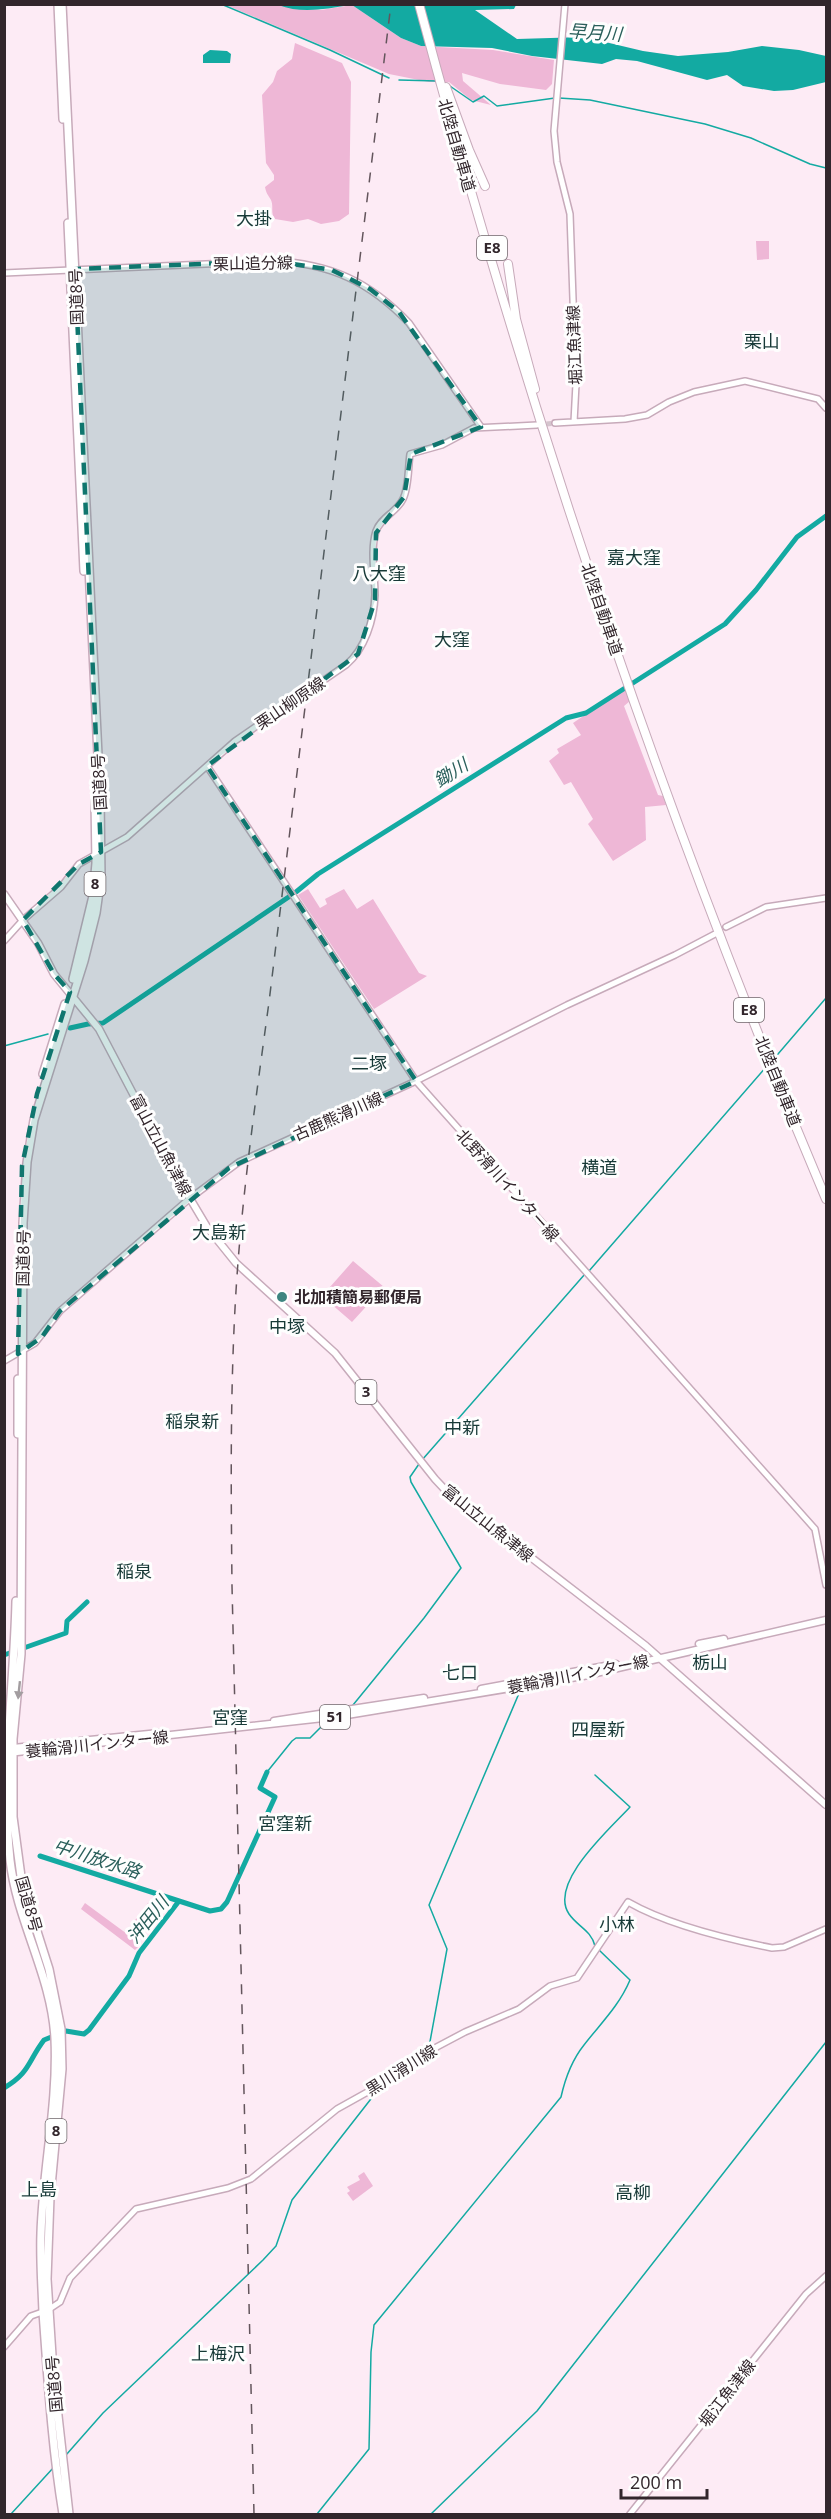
<svg xmlns="http://www.w3.org/2000/svg" width="831" height="2519" viewBox="0 0 831 2519" font-family="'Open Sans','Noto Sans JP',sans-serif">
  <style>
    .green { fill: #eeb7d6 }
    .water { fill: #13aaa2 }
    .lines { fill: none; stroke-linecap: round; stroke-linejoin: round }
    .stream { stroke: #13aaa2; stroke-width: 1.5 }
    .river { stroke: #13aaa2; stroke-width: 5 }
    .secondary-tunnel { stroke: #d4c4cd; stroke-width: 5; stroke-dasharray: 5 2.5; stroke-linecap: butt }
    .secondary-casing { stroke: #c7aaba; stroke-width: 8 }
    .primary-casing { stroke: #c7aaba; stroke-width: 9 }
    .trunk-casing { stroke: #c7aaba; stroke-width: 10 }
    .motorway-casing { stroke: #c7aaba; stroke-width: 10 }
    .secondary { stroke: #fff; stroke-width: 5 }
    .primary { stroke: #fff; stroke-width: 6 }
    .trunk { stroke: #fff; stroke-width: 7 }
    .motorway { stroke: #fff; stroke-width: 8 }
    .rail { stroke: #63555c; stroke-width: 1.5; stroke-dasharray: 10 10; stroke-linecap: butt }
    .oneway { fill: #a39da0 }
    .marked { fill: #0f766e; fill-opacity: 0.2; stroke: #0f766e; stroke-width: 4.5; stroke-dasharray: 12 8; stroke-linejoin: round }
    .poi-dot { fill: #3e8580; stroke: #fefefe; stroke-width: 2 }
    .labels { text-anchor: middle; stroke-width: 6; stroke-linejoin: round; paint-order: stroke }
    .shield { fill: #fefefe; stroke: #6f676b; stroke-width: 1.5 }
    .shield-label { font-size: 15px; font-weight: bold; fill: #32262c }
    .street-label { font-size: 16px; fill: #32262c; stroke: #fefefe }
    .poi-label { font-size: 16px; font-weight: bold; fill: #32262c; stroke: #fefefe; text-anchor: start }
    .water-label { font-size: 18px; font-style: italic; fill: #2a5f5b; stroke: #fefefe }
    .neighbourhood-label { font-size: 18px; fill: #173937; stroke: #fefefe }
  </style>
  <rect width="100%" height="100%" fill="#fdebf5"/>
  <path class="green" d="M226,5H278L321,10L352,5L401,38L421,46L493,50L554,60L552,84L546,90L500,84L462,73L463,81L491,105L471,100L449,82H429L389,74Z
    M295,43L342,63L351,82L349,214L339,221L321,224L308,219L293,222L275,219C270,213 274,207 271,200C268,195 266,193 265,187L274,180V175L266,163L262,95L273,82L277,71L292,59Z
    M756,241H769V259L757,260Z
    M625,688L630,701L624,706L658,795L663,796L666,805L645,807L646,840L613,861L588,824L593,819L571,782L564,785L549,761L559,753L557,749L581,735L573,723Z
    M308,889L320,908L327,904L325,899L344,889L357,909L373,899L419,973L427,976L374,1009L298,895Z
    M353,1261L384,1287L352,1322L322,1296Z
    M150,1900L164,1910L147,1932L133,1923Z
    M85,1903L138,1942V1947L135,1950L81,1909Z
    M364,2172L373,2186L353,2201L347,2193L350,2191L347,2187L360,2180L358,2176Z"/>
  <path class="water" d="M278,5H350C325,9 302,14 278,5Z
    M352,5H516L514,9L475,10L517,39L584,37L643,51L678,56L728,52L762,46L799,50L826,56V82L793,90L774,91L743,86L727,75L707,80L637,61L616,59L602,64L532,56L492,48L421,46L401,38Z
    M210,50L227,51L231,54L230,63H203V55Z"/>
  <g class="lines">
    <path class="stream" d="M221,4L330,50L389,78
      M399,80L437,81
      M447,84L473,102L484,96L497,106L555,98
      M559,98L590,100L705,124L751,138L810,164L826,168
      M4,1046L48,1034
      M772,1061L826,998
      M589,1271L767,1066
      M422,1460L585,1274
      M353,1705L424,1618L461,1568L411,1482L410,1477L419,1464
      M267,1772L292,1741L296,1738H310L323,1725L340,1722L343,1718
      M595,1775L630,1807C610,1829 548,1883 569,1914C578,1927 591,1930 595,1946
      M429,2047L447,1949L429,1905L520,1691
      M66,2455L103,2413L263,2260L276,2246L292,2200L374,2095L423,2062L429,2055
      M11,2514L54,2467
      M317,2514L369,2449L371,2352L374,2325L561,2097C565,2079 572,2060 584,2045C601,2023 619,2006 630,1980L598,1949
      M431,2514L537,2411L826,2042"/>
    <path class="river" d="M70,1028L88,1024L103,1023L296,892L318,874L566,718L586,713L725,624L756,590L797,537L826,516
      M4,1655L66,1633L67,1621L87,1602
      M40,1856L210,1911L221,1909L227,1902L275,1797L260,1788L267,1772
      M4,2088C30,2073 28,2061 44,2040L66,2031L84,2034L89,2030L129,1976L139,1953L179,1901"/>
    <path class="secondary-tunnel" d="M539,425L555,423"/>
    <g class="secondary-casing">
      <path id="secondary" d="M565,4L554,131L557,162L570,214L576,384L574,422
        M4,273L273,261C330,263 370,282 409,323L481,427
        M555,423L625,419L647,415L669,402L694,392L745,381L818,399L826,408
        M207,766L416,1081L815,1529L826,1585
        M726,927L766,907L826,898
        M4,941L23,920L61,887L79,864L127,837L235,741L346,665C365,649 374,620 375,595C375,574 370,551 376,531C381,517 397,512 403,499C409,487 408,468 410,454L442,445L474,428L537,425
        M4,1361L35,1343L60,1311L189,1199L239,1162L416,1081L567,1005L675,955L715,934
        M4,2347L31,2316L48,2310L60,2302L70,2278L136,2209L228,2188L251,2179L337,2109L389,2080L431,2050L465,2032L519,2009L550,1986L577,1978L628,1902C668,1925 727,1939 772,1948L784,1947L826,1929
        M630,2514L806,2294L826,2276"/>
    </g>
    <g class="primary-casing">
      <path id="primary" d="M4,894L38,943L54,974L99,1029L173,1170L207,1227L236,1263L335,1353L435,1479L450,1495L646,1646L826,1805
        M699,1644L724,1639
        M481,1689L616,1664
        M274,1721L424,1698
        M80,1741L159,1733
        M4,1749L70,1742
        M8,1753L341,1716L583,1676L826,1620"/>
    </g>
    <g class="trunk-casing">
      <path id="trunk" d="M58,4L63,119
        M62,4L100,797L101,877L96,913L84,961L34,1120L27,1162L23,1223L21,1654L13,1739V1817L22,1884L49,1969L61,2029L62,2069L50,2197L47,2279L53,2371L69,2514
        M68,223L84,571
        M73,979L93,896L96,863L95,801
        M43,1074L65,1004
        M18,1434V1379
        M16,1601C14,1688 1,1773 10,1860C17,1922 52,1976 55,2039C58,2104 43,2168 41,2233C40,2259 42,2285 43,2312C48,2380 52,2447 63,2514"/>
    </g>
    <g class="motorway-casing">
      <path id="motorway" d="M419,4C528,411 662,811 826,1199
        M446,87L469,150L485,186
        M508,264L516,319L535,389"/>
    </g>
    <use href="#secondary" class="secondary"/>
    <use href="#primary" class="primary"/>
    <use href="#trunk" class="trunk"/>
    <use href="#motorway" class="motorway"/>
    <path class="rail" d="M254,2514L232,1586C231,1488 230,1389 236,1291C242,1194 256,1098 269,1002L391,4"/>
  </g>
  <defs><path id="oneway-solid" d="M-6-.8H1V-3.2L6.5 0L1 3.2V.8H-6Z" transform="scale(1.5)"/></defs>
  <use class="oneway" href="#oneway-solid" transform="translate(19 1690) rotate(96)"/>
  <path class="marked" d="M273,261L332,270L370,289L399,312L481,427L411,454L404,497L376,533L375,600L358,654L207,766L416,1081L229,1168L60,1311L42,1337L18,1354L22,1166L37,1094L70,992L54,974L23,920L79,864L101,852L75,269Z"/>
  <circle class="poi-dot" cx="282" cy="1297" r="6"/>
  <g class="labels">
    <g class="shield">
      <rect x="477" y="236" width="30" height="24" rx="4.5"/>
      <rect x="84.5" y="872" width="21" height="24" rx="4.5"/>
      <rect x="734" y="998" width="30" height="24" rx="4.5"/>
      <rect x="355.5" y="1380" width="21" height="24" rx="4.5"/>
      <rect x="320" y="1705" width="30" height="24" rx="4.5"/>
      <rect x="45.5" y="2119" width="21" height="24" rx="4.5"/>
    </g>
    <g class="shield-label">
      <text x="492" y="253">E8</text>
      <text x="95" y="889">8</text>
      <text x="749" y="1015">E8</text>
      <text x="366" y="1397">3</text>
      <text x="335" y="1722">51</text>
      <text x="56" y="2136">8</text>
    </g>
    <g class="street-label">
      <text transform="translate(457 145) rotate(74)" y="6">北陸自動車道</text>
      <text transform="translate(253 263) rotate(-1)" y="6">栗山追分線</text>
      <text transform="translate(76 297) rotate(-92)" y="6">国道8号</text>
      <text transform="translate(574 345) rotate(-92)" y="6">堀江魚津線</text>
      <text transform="translate(602 609) rotate(71)" y="6">北陸自動車道</text>
      <text transform="translate(290 703) rotate(-34)" y="6">栗山柳原線</text>
      <text transform="translate(99 782) rotate(-93)" y="6">国道8号</text>
      <text transform="translate(778 1081) rotate(68)" y="6">北陸自動車道</text>
      <text transform="translate(338 1116) rotate(-24)" y="6">古鹿熊滑川線</text>
      <text transform="translate(161 1145) rotate(62)" y="6">富山立山魚津線</text>
      <text transform="translate(508 1185) rotate(48)" y="6">北野滑川インター線</text>
      <text transform="translate(23 1258) rotate(-89)" y="6">国道8号</text>
      <text transform="translate(488 1523) rotate(39)" y="6">富山立山魚津線</text>
      <text transform="translate(578 1674) rotate(-11)" y="6">蓑輪滑川インター線</text>
      <text transform="translate(97 1744) rotate(-6)" y="6">蓑輪滑川インター線</text>
      <text transform="translate(29 1904) rotate(74)" y="6">国道8号</text>
      <text transform="translate(401 2070) rotate(-32)" y="6">黒川滑川線</text>
      <text transform="translate(54 2384) rotate(-95)" y="6">国道8号</text>
      <text transform="translate(727 2393) rotate(-52)" y="6">堀江魚津線</text>
    </g>
    <g class="poi-label">
      <text x="294" y="1303">北加積簡易郵便局</text>
    </g>
    <g class="water-label">
      <text transform="translate(595 33) rotate(4)" y="6">早月川</text>
      <text transform="translate(451 773) rotate(-32)" y="6">鋤川</text>
      <text transform="translate(97 1859) rotate(18)" y="6">中川放水路</text>
      <text transform="translate(148 1920) rotate(-51)" y="6">沖田川</text>
    </g>
    <g class="neighbourhood-label">
      <text x="254" y="225">大掛</text>
      <text x="762" y="348">栗山</text>
      <text x="634" y="564">嘉大窪</text>
      <text x="379" y="580">八大窪</text>
      <text x="452" y="646">大窪</text>
      <text x="369" y="1070">二塚</text>
      <text x="599" y="1174">横道</text>
      <text x="219" y="1239">大島新</text>
      <text x="287" y="1333">中塚</text>
      <text x="192" y="1428">稲泉新</text>
      <text x="462" y="1434">中新</text>
      <text x="134" y="1578">稲泉</text>
      <text x="710" y="1669">栃山</text>
      <text x="460" y="1679">七口</text>
      <text x="230" y="1724">宮窪</text>
      <text x="598" y="1736">四屋新</text>
      <text x="285" y="1830">宮窪新</text>
      <text x="617" y="1931">小林</text>
      <text x="39" y="2196">上島</text>
      <text x="633" y="2199">高柳</text>
      <text x="218" y="2360">上梅沢</text>
    </g>
  </g>
  <rect width="831" height="2519" fill="none" stroke="#32262c" stroke-width="12"/>
  <path d="M621 2489v9h86v-9" fill="none" stroke="#32262c" stroke-width="3"/>
  <text x="630" y="2489" font-size="18" fill="#32262c" stroke="#fefefe" stroke-width="4.5" paint-order="stroke">200 m</text>
</svg>
